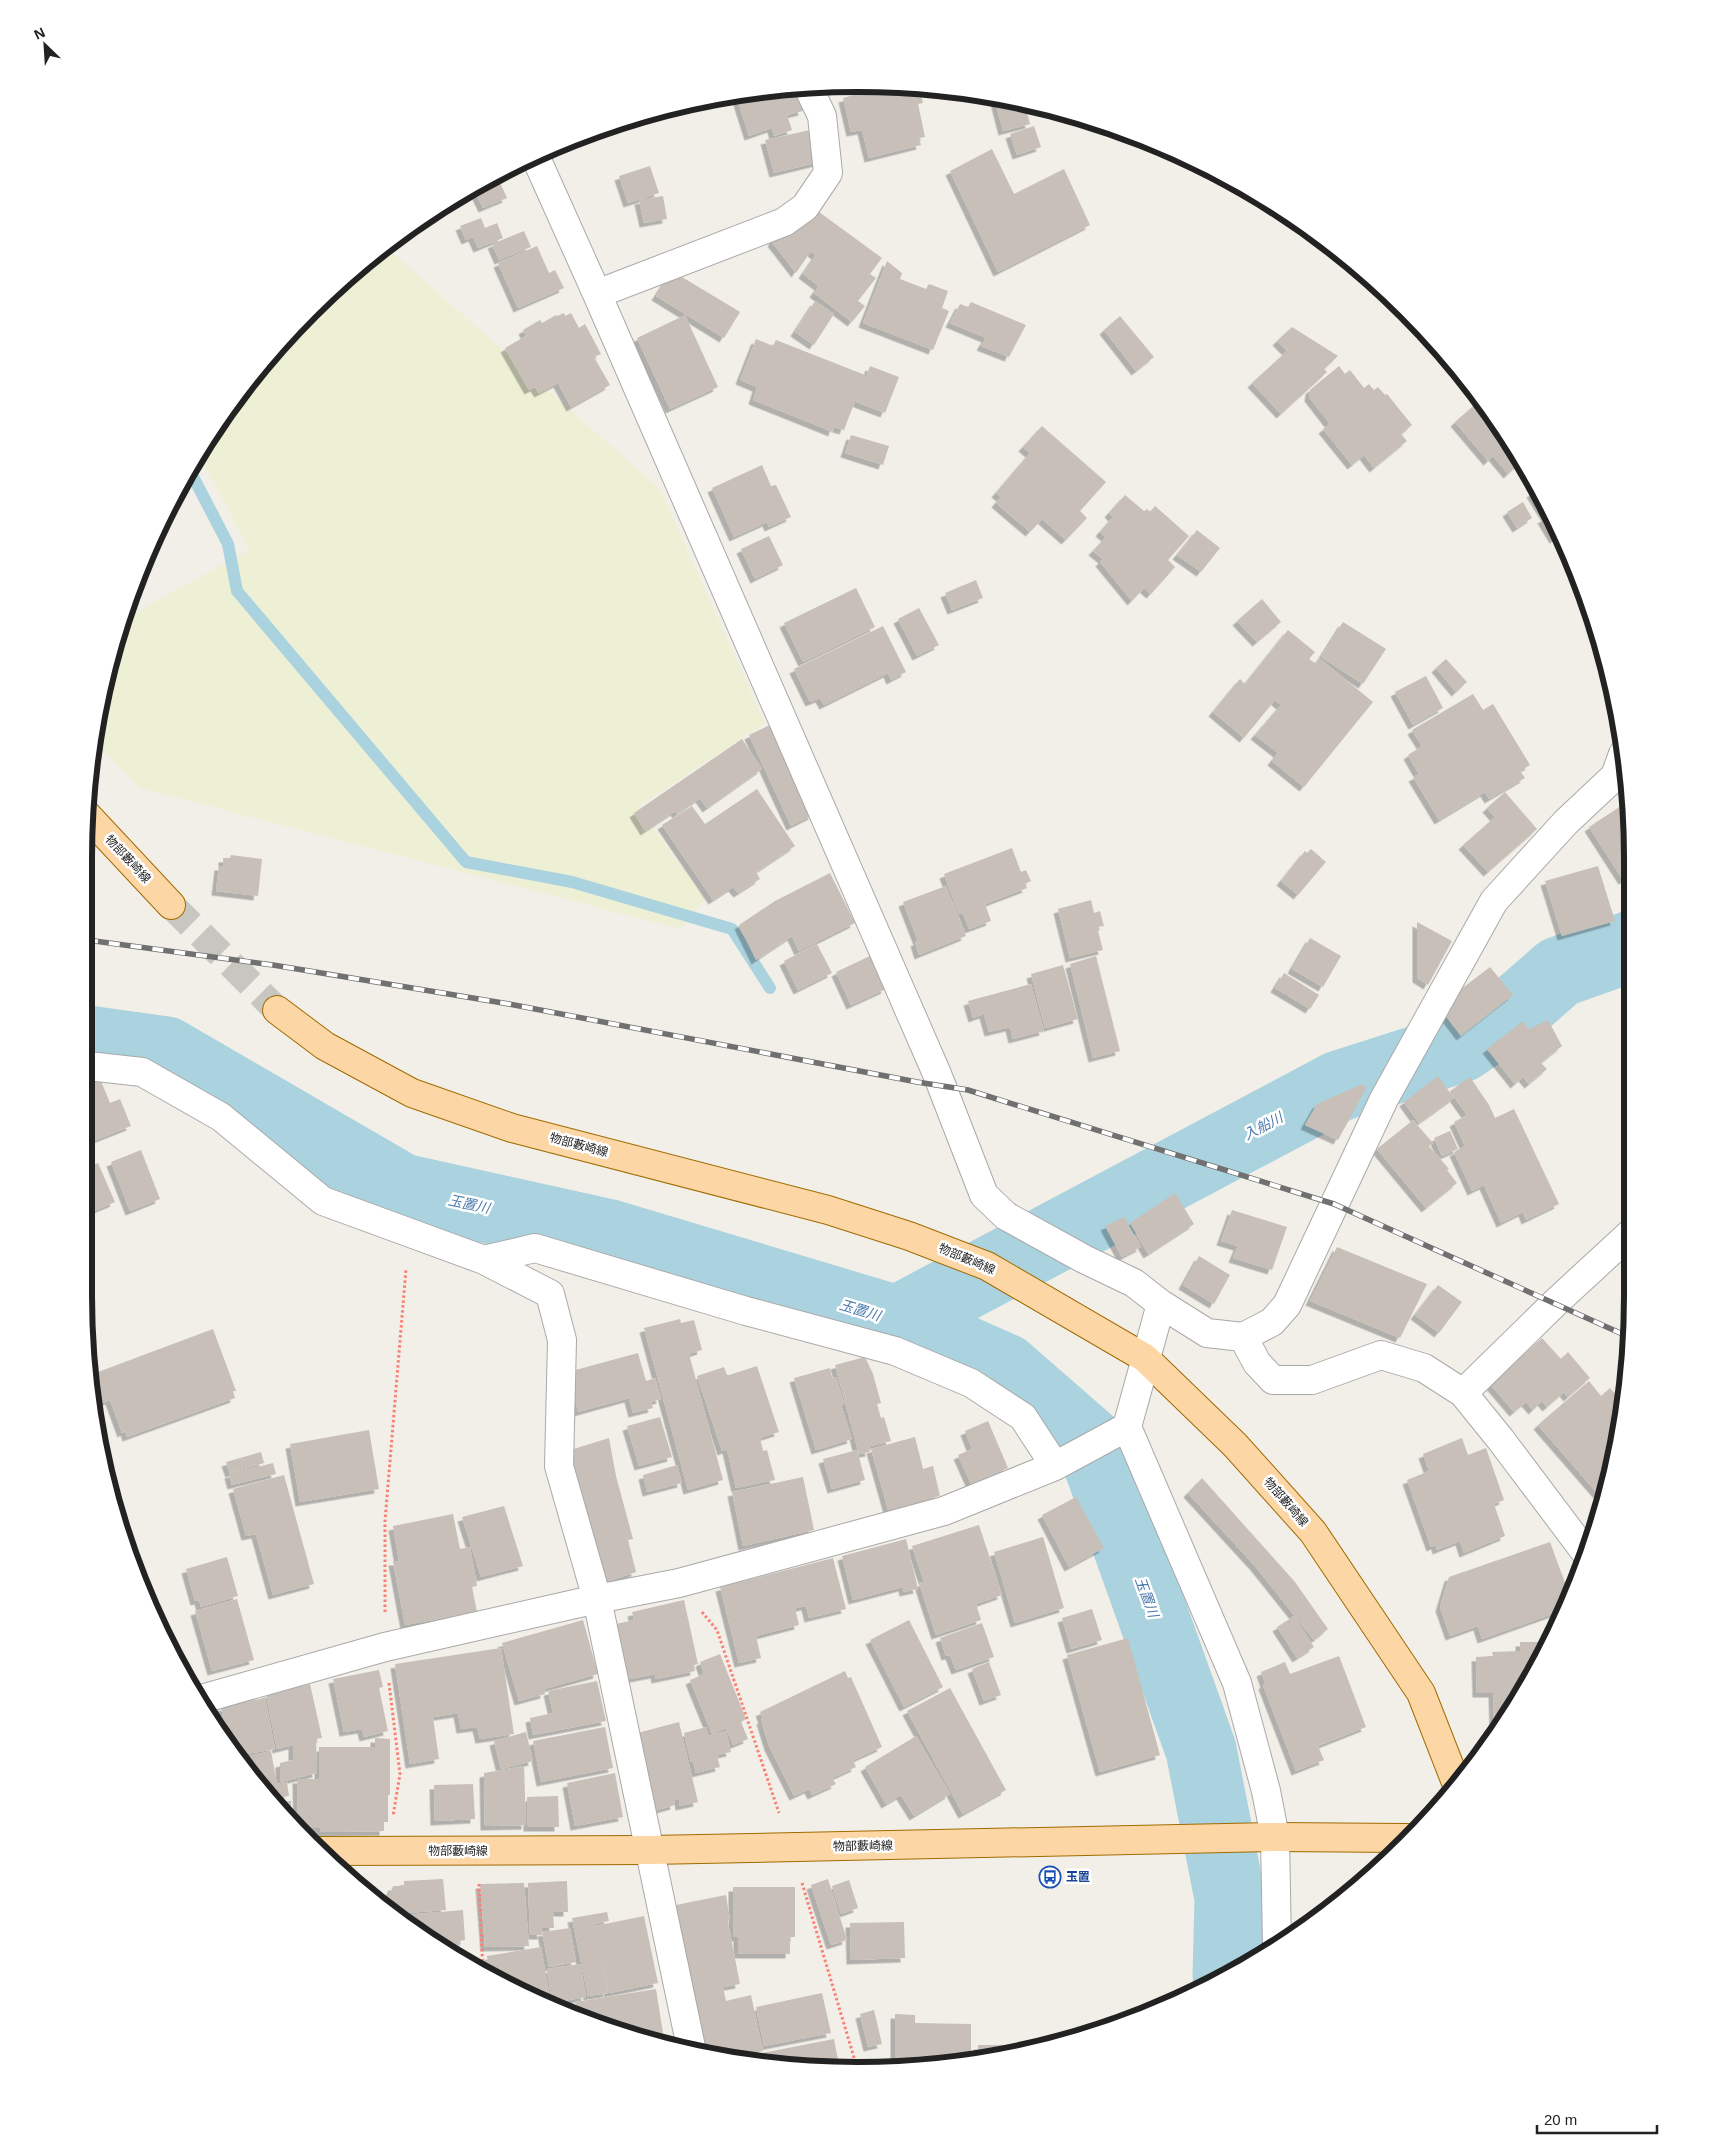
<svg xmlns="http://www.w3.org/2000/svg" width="1717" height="2155" viewBox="0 0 1717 2155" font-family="Arial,'Noto Sans JP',sans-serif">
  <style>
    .farmland { fill: #eef0d5 }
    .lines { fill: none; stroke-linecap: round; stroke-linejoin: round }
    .stream { stroke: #aad3df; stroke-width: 12 }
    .river { stroke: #aad3df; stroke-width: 71 }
    .building { fill: #c7bfb8; filter: url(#shadow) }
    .major-tunnel { stroke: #c8c6c1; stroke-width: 28; stroke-dasharray: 28 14; stroke-linecap: butt }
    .minor-casing { stroke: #a9a9a9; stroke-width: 30 }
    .major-casing { stroke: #a06b00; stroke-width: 30 }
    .path { stroke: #fa8072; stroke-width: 3; stroke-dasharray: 2.5 2.5; stroke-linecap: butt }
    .minor { stroke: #fff; stroke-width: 28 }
    .major { stroke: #fcd6a4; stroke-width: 28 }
    .rail-casing { stroke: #707070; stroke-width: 5.5 }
    .rail { stroke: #fff; stroke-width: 4; stroke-dasharray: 11; stroke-linecap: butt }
    .labels { text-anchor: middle; stroke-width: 5; stroke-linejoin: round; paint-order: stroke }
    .street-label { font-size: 12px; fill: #222; stroke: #fff }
    .transit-label { font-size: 12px; font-weight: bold; fill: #164399; stroke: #fff; text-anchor: start }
    .water-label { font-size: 14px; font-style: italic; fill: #4a7aab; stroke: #fff }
    .rim { fill: none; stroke: #222; stroke-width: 6 }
  </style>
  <defs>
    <filter id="shadow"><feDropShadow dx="-4.5" dy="4.5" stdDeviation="0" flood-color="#0004"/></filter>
  </defs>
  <rect width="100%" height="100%" fill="#f2efe9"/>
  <path class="farmland" d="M387,248L660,489L765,723L638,807L705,899L680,929L140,788L94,742L99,708L122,620L249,550L199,455L276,348L348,276Z"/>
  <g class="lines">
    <path class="stream" d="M189,469L228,544L237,591L466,862L572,882L732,929L770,988"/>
    <path class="river" d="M87,1041L166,1052L402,1189L610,1235L897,1321L1005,1369L1092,1445L1201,1750L1230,1898L1228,1976
      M897,1321L1339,1086L1461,1047L1518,1008L1559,972L1632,946"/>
  </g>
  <path class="building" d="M909,85L919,87L923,103L918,104L925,137L919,138L921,145L869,158L862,130L851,132L843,98L854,95L853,92L877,86Z
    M796,89L803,111L787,115L792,130L774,136L772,128L749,136L736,95L758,90Z
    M995,100L1025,105L1030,124L1003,131Z
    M1034,126L1041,147L1017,155L1010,134Z
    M810,130L819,162L774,173L765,140Z
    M992,149L1014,194L1064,169L1090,225L998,272L950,171Z
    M650,166L659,193L628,203L619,176Z
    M497,176L507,198L483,208L474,189L465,192Z
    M663,196L667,219L644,223L639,200Z
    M819,212L882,258L870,274L876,278L858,301L865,306L852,322L814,293L819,286L803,274L816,255L811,251L796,273L772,242L781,229Z
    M481,218L485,228L497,223L503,238L478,248L473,237L466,240L460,226Z
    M524,231L531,247L499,260L492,244Z
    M537,246L549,273L555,270L564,288L518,308L498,263Z
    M887,261L902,273L900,279L926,289L929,284L948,291L942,308L949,311L933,350L863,323Z
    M672,271L740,312L724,338L656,296Z
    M815,301L834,314L814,345L795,332Z
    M971,302L1026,325L1009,357L981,346L986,338L950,323L960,304L968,307Z
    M564,313L565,316L571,313L579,328L585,324L601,354L594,357L610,385L571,407L558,383L539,393L535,387L529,390L505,348L526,336L523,330L540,320L542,323L556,315L557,316Z
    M685,315L718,387L670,409L637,338Z
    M1120,316L1154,357L1136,371L1104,330Z
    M1292,327L1338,356L1324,369L1327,372L1281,414L1252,383L1287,351L1277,341Z
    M756,339L773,346L776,340L865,375L844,430L834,427L833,432L753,400L757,387L740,380Z
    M870,366L899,377L885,413L856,402Z
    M1339,366L1345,374L1350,370L1364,388L1369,384L1374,390L1378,387L1385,395L1387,394L1412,425L1401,434L1407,441L1374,468L1364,455L1352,465L1323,429L1330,424L1309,397L1310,390Z
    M1479,401L1522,461L1508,474L1493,456L1488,461L1455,422Z
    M1042,426L1106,482L1080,511L1087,518L1066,540L1042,519L1030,532L996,503L1001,497L996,493L1030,453L1023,447Z
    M851,435L889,446L883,465L845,453Z
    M762,465L771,486L776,485L791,517L769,527L767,522L734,537L712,488Z
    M1538,489L1564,541L1562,542L1559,536L1554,539L1542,519L1546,517L1531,493Z
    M1125,495L1144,511L1147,509L1150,512L1155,506L1189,536L1168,560L1175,567L1168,575L1151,594L1144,588L1132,601L1100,562L1103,559L1093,551L1106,537L1100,532L1113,517L1109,513Z
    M1523,502L1532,518L1517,528L1507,512Z
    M1197,530L1220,548L1201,572L1177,555Z
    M769,536L783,565L755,579L741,549Z
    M976,580L983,598L952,610L945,593Z
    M856,588L875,627L803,662L784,623Z
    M1262,599L1281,622L1257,642L1237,621Z
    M919,608L939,645L917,656L898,619Z
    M1343,622L1386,649L1363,684L1321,657Z
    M883,626L906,672L891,680L888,673L824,705L820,698L810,702L794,669Z
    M1288,630L1315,652L1309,659L1315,663L1319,658L1373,702L1304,787L1272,761L1278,753L1255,735L1281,705L1275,700L1244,738L1213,712L1240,679L1245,684Z
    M1446,659L1467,682L1456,692L1436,668Z
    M1426,676L1443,708L1413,725L1395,692Z
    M1473,694L1483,710L1493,704L1530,765L1520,771L1525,778L1489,799L1485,792L1439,820L1413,777L1419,774L1408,755L1422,746L1412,730Z
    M772,724L813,815L791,826L749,735Z
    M742,739L762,769L707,808L700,798L677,814L675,811L645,831L634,813Z
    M757,789L795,846L756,872L760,879L738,893L733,887L713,900L662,825L692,806L705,824Z
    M1505,792L1537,829L1488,872L1463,845L1495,817L1487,808Z
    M1630,800L1632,875L1623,880L1589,827Z
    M1012,848L1021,872L1026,870L1031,881L1025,884L1027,888L985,904L991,921L969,929L963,913L959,914L944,874Z
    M1311,849L1326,862L1298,895L1281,881L1305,851L1307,853Z
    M231,855L262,859L258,896L216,891L219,866H223V858H230Z
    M1598,866L1615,921L1562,936L1545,881Z
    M830,873L855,923L799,951L792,936L756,960L739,925L775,901Z
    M946,886L966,936L919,955L915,942L918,941L903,902Z
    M1091,900L1094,913L1100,911L1104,926L1097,927L1103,950L1070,958L1058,909Z
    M1632,904V928H1631L1625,907Z
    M1417,922L1452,941L1428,985L1417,978Z
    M1310,938L1341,956L1323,987L1292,969Z
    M817,944L832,973L798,990L784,961Z
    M870,956L886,989L851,1005L836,972Z
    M1096,956L1120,1051L1093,1058L1070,964Z
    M1063,965L1078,1019L1045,1028L1031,974Z
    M1490,967L1513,995L1461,1036L1445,1015L1452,996Z
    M1284,973L1319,995L1310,1009L1275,988Z
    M1031,984L1044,1031L1013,1039L1010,1027L989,1032L984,1014L973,1018L968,1001Z
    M1548,1020L1562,1046L1541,1063L1547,1069L1529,1084L1523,1077L1515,1084L1487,1049L1523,1021L1529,1029Z
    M88,1075L99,1076L110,1103L120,1099L131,1126L88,1143Z
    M1438,1076L1454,1098L1419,1123L1404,1102Z
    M1470,1077L1489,1105L1495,1118L1514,1109L1559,1204L1526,1220L1523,1212L1501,1223L1484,1185L1472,1191L1454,1152L1465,1146L1454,1122L1467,1115L1450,1091Z
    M1362,1084L1367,1087L1338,1140L1305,1125L1317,1104Z
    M1413,1120L1433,1143L1429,1146L1449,1169L1447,1170L1457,1183L1426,1208L1377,1149Z
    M1450,1131L1458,1149L1442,1156L1434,1138Z
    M141,1150L160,1199L130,1211L111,1162Z
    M98,1163L115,1202L89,1213L88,1168Z
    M1175,1193L1194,1224L1148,1254L1130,1223Z
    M1232,1210L1287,1227L1272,1270L1233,1258L1238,1246L1221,1241Z
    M1124,1217L1141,1247L1122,1257L1105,1226Z
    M1337,1247L1427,1284L1400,1338L1310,1301Z
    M1199,1256L1230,1275L1214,1304L1183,1285Z
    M1438,1285L1462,1302L1439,1333L1415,1315Z
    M680,1319L681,1323L694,1320L702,1350L689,1354L723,1480L688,1490L644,1328Z
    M213,1329L236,1391H233L235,1398L127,1437L125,1431L122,1433L110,1400L93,1407L90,1397V1375Z
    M1542,1338L1561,1359L1568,1352L1590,1378L1568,1397L1564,1392L1547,1407L1542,1401L1533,1410L1526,1402L1514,1412L1490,1384Z
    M638,1353L646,1381L655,1378L661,1399L651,1402L653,1408L633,1413L629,1398L578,1412L568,1372Z
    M865,1357L873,1374L881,1403L877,1404L881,1418L884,1417L891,1441L871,1446L869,1447L870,1452L859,1454L835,1365Z
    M757,1366L779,1432L760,1438L763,1451L767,1450L775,1480L736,1488L727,1449L722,1451L697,1376L724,1367L727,1375H729Z
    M830,1368L832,1378L836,1377L844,1404L841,1405L852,1439L816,1450L794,1378Z
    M1589,1381L1601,1396L1610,1388L1623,1403L1618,1447L1607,1486L1598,1494L1538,1425Z
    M660,1417L672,1457L639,1466L627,1426Z
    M988,1421L1008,1468L971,1484L958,1455L972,1449L965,1431Z
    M369,1430L379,1489L300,1502L290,1444Z
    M915,1437L923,1469L933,1466L940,1496L931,1498L932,1502L889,1513L871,1449Z
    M609,1438L616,1476L633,1539L628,1540L636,1572L600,1584L567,1451Z
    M1462,1438L1468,1455L1486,1448L1504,1500L1494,1504L1505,1536L1464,1553L1460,1541L1437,1550L1436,1545L1431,1547L1407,1480L1429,1471L1423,1454Z
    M857,1450L865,1480L832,1489L823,1459Z
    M261,1452L264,1463L230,1473L226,1462Z
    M273,1463L276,1474L232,1485L229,1474Z
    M677,1465L682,1483L647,1492L643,1475Z
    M284,1475L314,1584L273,1595L256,1534L246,1536L233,1489Z
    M803,1477L814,1530L743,1546L732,1492Z
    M1202,1478L1295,1582L1328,1629L1314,1640L1255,1566L1188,1493Z
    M1076,1497L1104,1548L1069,1567L1042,1515Z
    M504,1506L523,1566L481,1577L462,1517Z
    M453,1514L460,1549L470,1547L477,1586L472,1587L477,1612L405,1625L393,1561H399L393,1526Z
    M979,1525L1002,1595L976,1604L981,1620L936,1635L919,1583L924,1582L912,1546Z
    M1043,1537L1064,1608L1015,1623L994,1552Z
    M906,1539L918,1589L904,1592L903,1587L853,1600L842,1556Z
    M1550,1542L1571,1599L1566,1609L1482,1639L1478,1626L1450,1636L1440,1607L1449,1577Z
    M227,1557L238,1596L201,1607L199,1600L195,1601L186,1569Z
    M833,1558L846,1609L809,1618L806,1606L795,1608L799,1625L756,1636L761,1658L739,1663L720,1587Z
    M237,1599L254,1660L212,1671L195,1611Z
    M684,1600L698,1664L694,1665L695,1671L656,1679L655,1674L619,1681L607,1626L634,1620L632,1612Z
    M1092,1609L1102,1640L1071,1649L1062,1618Z
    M1294,1616L1314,1647L1297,1658L1277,1627Z
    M583,1620L598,1674L544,1689L545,1694L519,1701L502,1643Z
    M909,1620L943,1687L904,1707L870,1640Z
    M982,1623L994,1657L956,1670L950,1655L946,1656L940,1638Z
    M1543,1637H1553L1530,1684L1502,1724L1494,1725L1493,1693H1477L1476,1657L1493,1656L1492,1652L1520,1651V1642H1543Z
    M1128,1638L1160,1755L1100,1772L1067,1655Z
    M501,1648L514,1734L480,1739L477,1727L461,1729L458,1713L433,1717L439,1759L410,1764L395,1664Z
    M720,1654L746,1719L741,1722L748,1739L733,1745L726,1728L712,1734L690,1680L704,1674L700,1662Z
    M1339,1656L1366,1727L1318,1746L1324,1760L1296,1771L1263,1685L1265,1683L1261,1672L1285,1662L1290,1674Z
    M989,1662L1001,1695L984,1701L972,1669Z
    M379,1670L383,1687L379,1688L388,1731L364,1737L362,1729L344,1732L333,1679Z
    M845,1671L848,1678L851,1677L882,1747L853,1760L856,1767L832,1778L836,1784L812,1795L809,1789L794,1796L769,1746L761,1720L763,1719L760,1712Z
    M597,1681L606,1721L533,1735L530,1718L553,1713L548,1691Z
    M310,1684L322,1738L316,1739L317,1773L280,1782V1763L293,1760V1745L277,1749L266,1694Z
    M950,1688L1006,1790L963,1814L907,1711Z
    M265,1698L275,1749L235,1756L228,1744L221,1707Z
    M221,1716L224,1738L210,1717Z
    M679,1722L698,1802L680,1806L679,1799L674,1800L675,1805L654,1811L630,1735Z
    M605,1727L613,1768L541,1782L533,1741Z
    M706,1727L708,1736L726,1731L731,1752L717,1755L720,1767L696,1773L693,1761L691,1762L684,1733Z
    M526,1732L533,1761L501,1769L494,1741Z
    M916,1736L950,1794L914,1816L901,1795L886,1804L865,1767Z
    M375,1738L390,1739V1795H388V1822H384V1831L320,1832V1828H298L297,1779H319V1747H375Z
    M271,1751L277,1784L287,1782L289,1796L271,1799L238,1759Z
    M524,1766L526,1825L485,1826L484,1773Z
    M615,1773L623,1817L575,1826L567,1783Z
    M473,1784L475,1819L435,1821L434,1785Z
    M558,1796L559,1827H528L527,1797Z
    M291,1801V1817L292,1823L273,1802Z
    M443,1879L446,1910L392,1914L388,1912L387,1900L393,1886H404V1881Z
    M828,1879L847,1940L831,1945L811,1885Z
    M849,1880L858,1908L841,1914L832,1886Z
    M567,1881L568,1912H553L554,1928H541L542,1935H530L528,1883Z
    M524,1883L529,1946L485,1947L480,1884Z
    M733,1887H795V1937H790V1954H738V1937H733Z
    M726,1895L730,1920L728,1921L729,1928L740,1984L723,1987L726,2001L751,1995L763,2051L726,2058L705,2054L676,1905Z
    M463,1910L465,1940L459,1941L461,1960L394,1916Z
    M607,1912L609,1921L594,1924L595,1926L644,1916L658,1983L609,1993L599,1945L608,1993L588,1996L572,1918Z
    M904,1922L905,1958L851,1960L850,1923Z
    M570,1928L576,1962L549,1967L542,1932Z
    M541,1947L551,2005H548L490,1977L487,1956Z
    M580,1964L586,1997L552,2003L547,1969Z
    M656,1989L663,2033L637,2038L578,2018L575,2002Z
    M822,1993L831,2033L764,2046L756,2007Z
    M573,2003L575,2017L551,2007L565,2005Z
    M874,2010L882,2044L868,2047L860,2014Z
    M895,2014L915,2015V2023L971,2024V2062L895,2069Z
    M834,2039L840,2070L757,2065L743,2062L742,2057Z
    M978,2045H1053L1054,2046L978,2061Z"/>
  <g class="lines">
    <path class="major-tunnel" d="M171,905L277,1010"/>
    <g class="minor-casing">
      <path id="minor" d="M536,158L597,294L937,1074L984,1195L1006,1216L1084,1259L1134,1283L1161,1304L1127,1427L1237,1683L1266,1791L1275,1837L1277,1945
        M597,294L784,222L805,207L828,173L822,116L809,89
        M88,1066L142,1072L221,1117L323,1201L484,1260L535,1248L746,1311L895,1351L971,1383L1023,1417L1055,1466
        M484,1260L550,1294L562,1340L559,1466L597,1599L692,2052
        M1161,1304L1207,1333L1243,1337L1272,1322L1287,1305L1384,1099L1494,901L1566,822L1615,776L1623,754
        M1243,1337L1257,1363L1273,1380H1312L1381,1355L1424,1368L1463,1393L1501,1440L1586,1553
        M1463,1393L1555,1303L1633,1231
        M198,1700L385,1647L597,1599L679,1583L944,1511L1055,1466L1127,1427"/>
    </g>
    <g class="major-casing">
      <path id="major" d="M85,813L171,905
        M277,1010L325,1046L412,1093L512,1128L828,1210L909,1236L987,1266L1145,1358L1235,1445L1313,1532L1421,1693L1457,1785
        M319,1851L650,1850L1275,1837L1407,1838"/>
    </g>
    <path class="path" d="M385,1612V1521L406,1269
      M702,1612L717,1630L779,1813
      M389,1683L400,1774L393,1816
      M802,1883L858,2071
      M479,1884L483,1973
      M367,1894L371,1885"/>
    <use href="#minor" class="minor"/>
    <use href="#major" class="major"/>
    <g class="rail-casing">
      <path id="rail" d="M87,940L273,965L509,1004L917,1082L968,1090L1334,1204L1629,1337"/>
    </g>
    <use href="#rail" class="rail"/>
  </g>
  <defs>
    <g id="bus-ring" transform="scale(1.125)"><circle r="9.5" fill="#fff" stroke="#1a4fb4" stroke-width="1.5"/><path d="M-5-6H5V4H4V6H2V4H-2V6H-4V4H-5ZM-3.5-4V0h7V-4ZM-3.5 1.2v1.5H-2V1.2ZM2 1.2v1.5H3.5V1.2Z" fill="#1a4fb4"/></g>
  </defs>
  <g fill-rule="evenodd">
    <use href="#bus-ring" x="1050" y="1877"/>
  </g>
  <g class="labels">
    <g class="street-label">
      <text transform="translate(128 859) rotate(47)" y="4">物部藪崎線</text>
      <text transform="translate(579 1145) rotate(15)" y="4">物部藪崎線</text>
      <text transform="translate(967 1259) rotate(23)" y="4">物部藪崎線</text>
      <text transform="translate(1286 1502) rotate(49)" y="4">物部藪崎線</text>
      <text transform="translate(863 1846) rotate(-1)" y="4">物部藪崎線</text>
      <text x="458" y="1855">物部藪崎線</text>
    </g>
    <g class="transit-label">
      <text x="1066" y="1881">玉置</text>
    </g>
    <g class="water-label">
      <text transform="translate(1263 1126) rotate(-28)" y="5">入船川</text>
      <text transform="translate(469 1204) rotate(12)" y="5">玉置川</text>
      <text transform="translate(860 1310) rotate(17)" y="5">玉置川</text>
      <text transform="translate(1147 1597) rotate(70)" y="5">玉置川</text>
    </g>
  </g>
  <path d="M0 0H1717V2155H0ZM858 92H858A766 766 0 0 1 1624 858V1296A766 766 0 0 1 858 2062H858A766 766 0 0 1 92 1296V858A766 766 0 0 1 858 92Z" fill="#fff" fill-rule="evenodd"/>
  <path class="rim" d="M858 92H858A766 766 0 0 1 1624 858V1296A766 766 0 0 1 858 2062H858A766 766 0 0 1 92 1296V858A766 766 0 0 1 858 92Z"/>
  <g transform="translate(45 45) rotate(335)" stroke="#ffffff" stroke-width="4" paint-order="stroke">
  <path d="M0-4L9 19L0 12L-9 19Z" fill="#222222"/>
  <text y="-8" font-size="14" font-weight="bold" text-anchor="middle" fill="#222222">N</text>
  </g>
  <path d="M1537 2125v8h120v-8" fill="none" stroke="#222222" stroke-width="2.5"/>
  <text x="1544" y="2125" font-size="15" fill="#222222" stroke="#ffffff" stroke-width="4" paint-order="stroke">20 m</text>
</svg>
